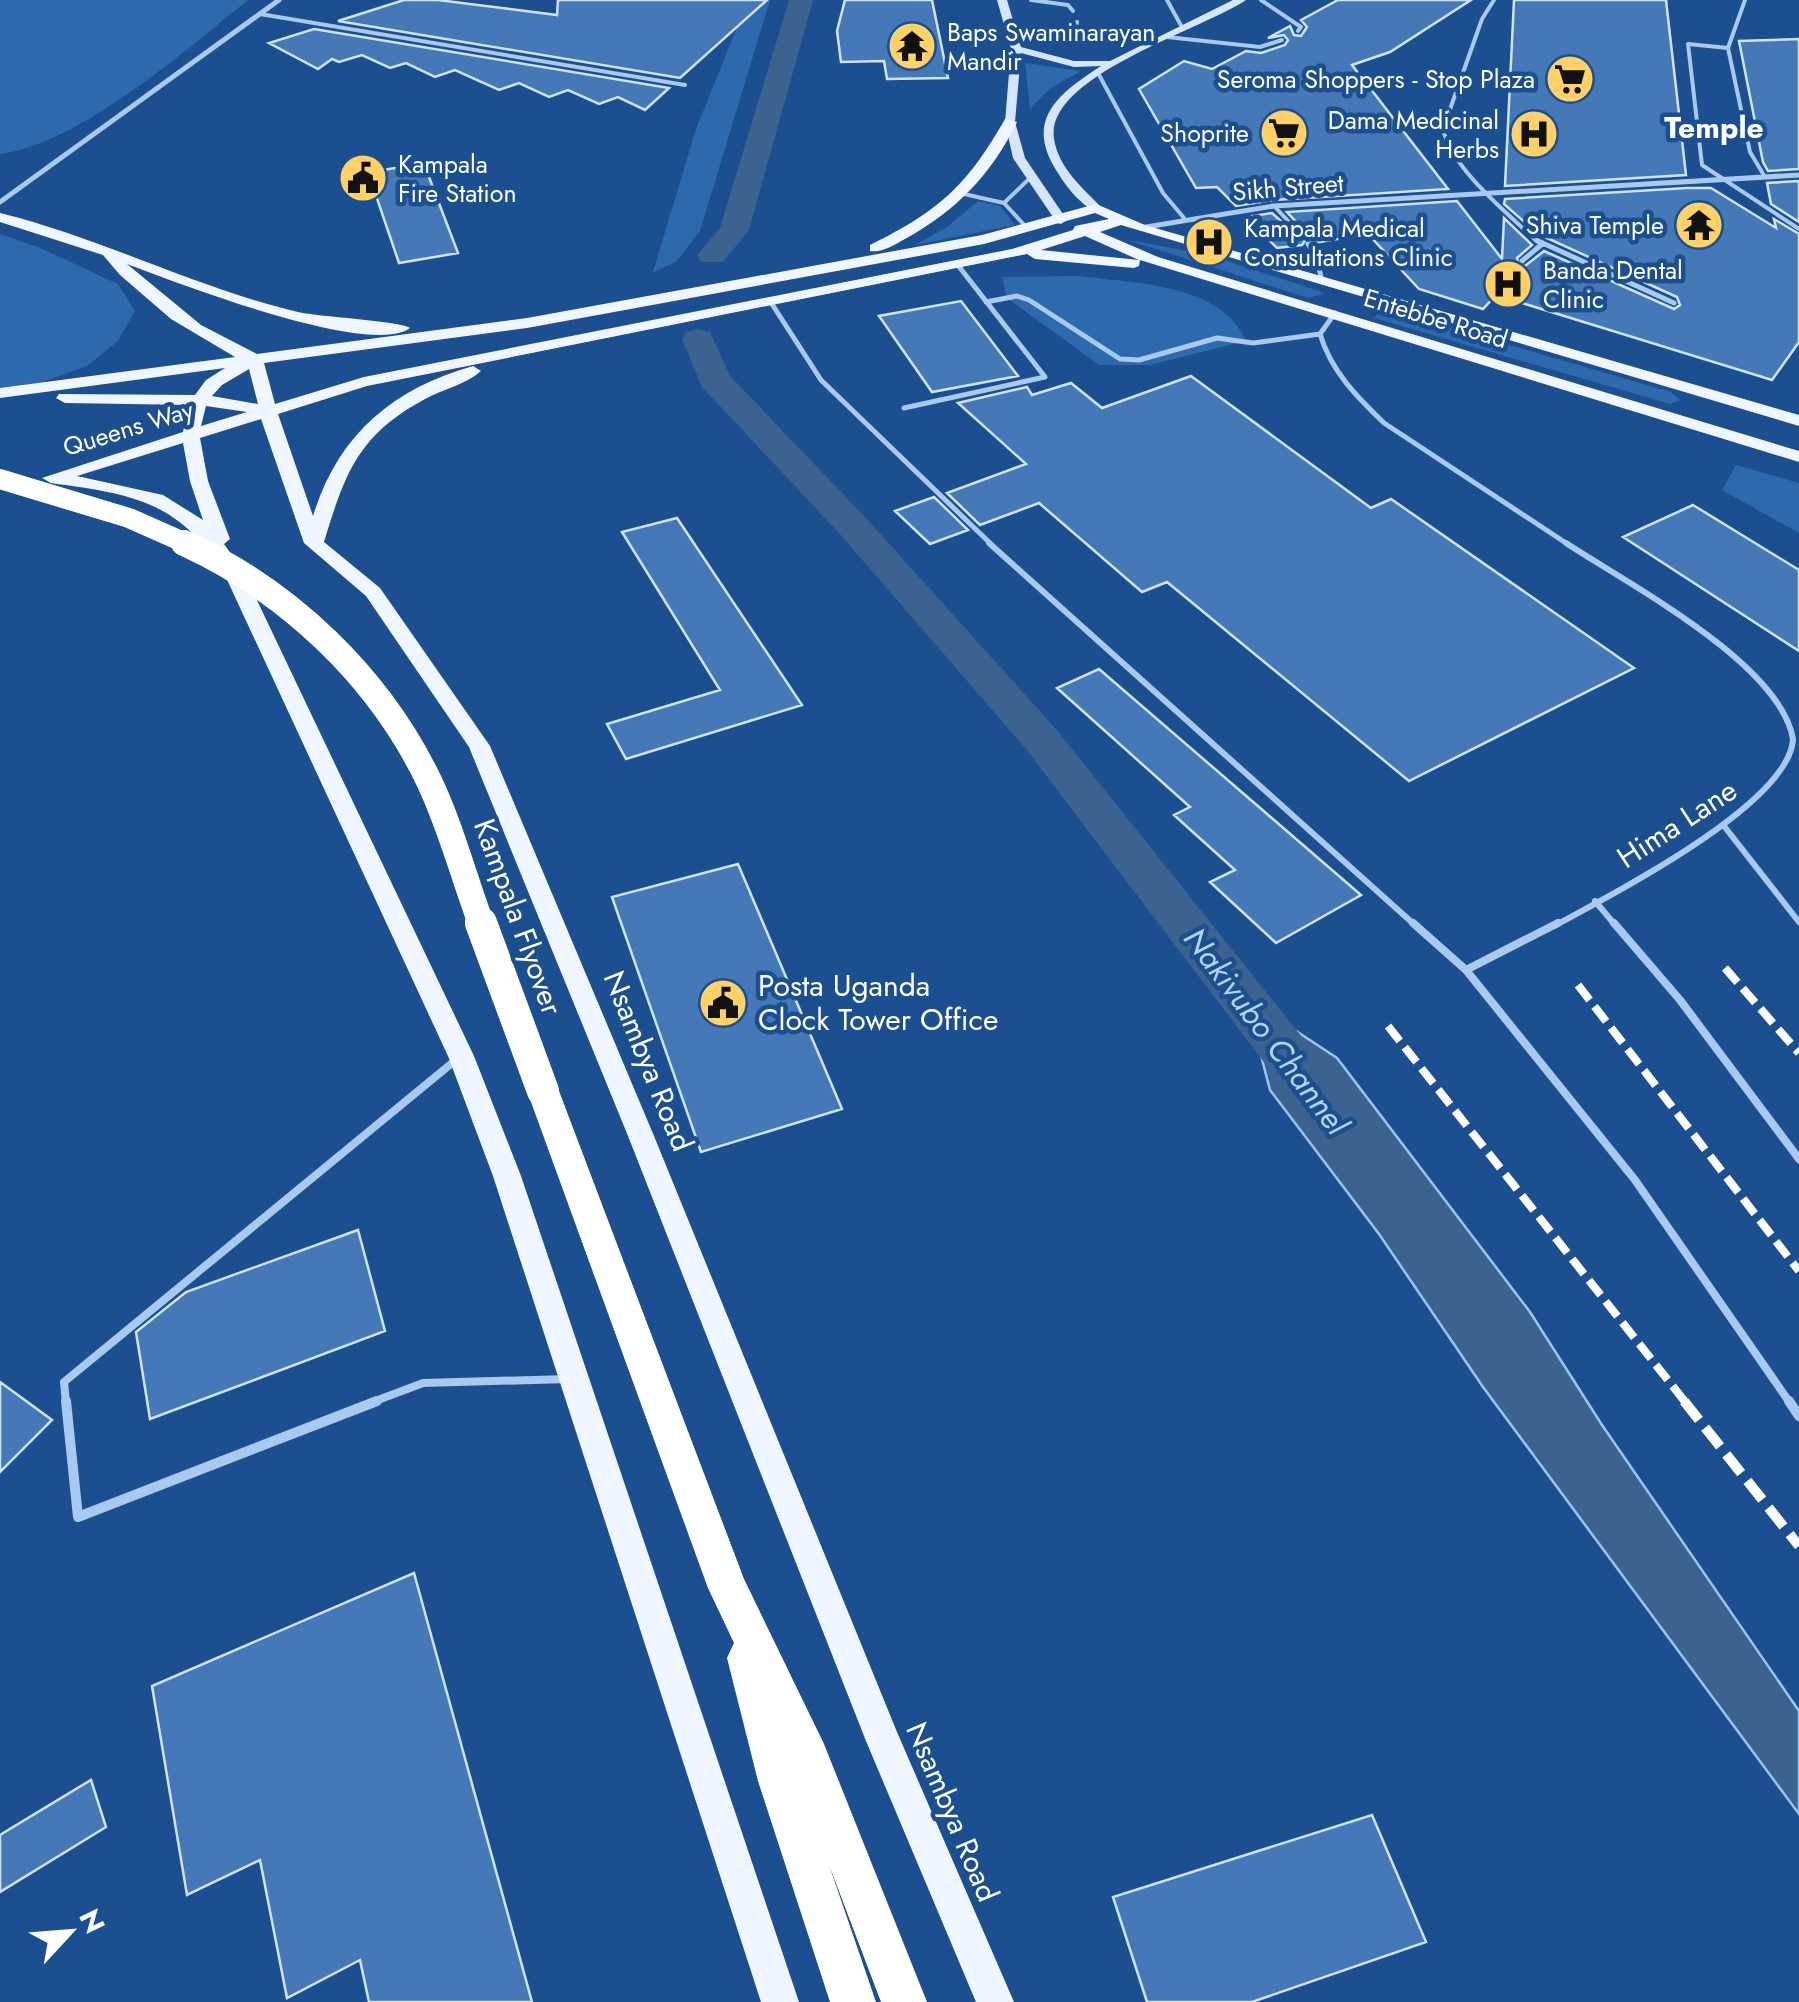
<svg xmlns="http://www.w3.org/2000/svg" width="1799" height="2002" viewBox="0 0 1799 2002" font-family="Jost,sans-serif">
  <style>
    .green { fill: #2e69ad }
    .water { fill: #3c6290; stroke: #9cc4f0; stroke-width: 2.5 }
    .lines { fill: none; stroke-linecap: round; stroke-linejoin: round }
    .canal { fill: #3c6290; fill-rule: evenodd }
    .building { fill: #4478b7; stroke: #cfe3fa; stroke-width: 2.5 }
    .lane-far4 { stroke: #a9c9ee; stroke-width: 4 }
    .lane-far3 { stroke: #a9c9ee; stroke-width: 5 }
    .lane-far2 { stroke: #a9c9ee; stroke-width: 6 }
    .lane-far1 { stroke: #a9c9ee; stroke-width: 8 }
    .lane { stroke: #a9c9ee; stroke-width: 10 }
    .street { stroke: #a9c9ee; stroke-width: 5 }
    .secondary { fill: #d6e6fa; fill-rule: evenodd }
    .primary { fill: #f0f6ff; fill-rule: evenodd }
    .highway { fill: #fff; fill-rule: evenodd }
    .rail-far1 { stroke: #fff; stroke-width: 8; stroke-dasharray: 19 8; stroke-linecap: butt }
    .rail { stroke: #fff; stroke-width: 10; stroke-dasharray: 24 10; stroke-linecap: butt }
    .highway-bridge-far2 { stroke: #fff; stroke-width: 20 }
    .highway-bridge-far1 { stroke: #fff; stroke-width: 26 }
    .highway-bridge { stroke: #fff; stroke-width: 32 }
    .labels { text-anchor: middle; stroke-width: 9; stroke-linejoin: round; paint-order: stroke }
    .far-poi-label { font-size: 25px; fill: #fff; stroke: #1b4f8f; text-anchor: start }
    .far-street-label { font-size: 25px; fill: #fff; stroke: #1b4f8f }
    .far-quarter-label { font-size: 30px; font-weight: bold; fill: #fff; stroke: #1b4f8f }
    .street-label { font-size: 30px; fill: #fff; stroke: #1b4f8f }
    .poi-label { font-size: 30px; fill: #fff; stroke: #1b4f8f; text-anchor: start }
    .water-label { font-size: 32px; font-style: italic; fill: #b5d3f5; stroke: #1b4f8f }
  </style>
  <rect width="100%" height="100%" fill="#1b4f8f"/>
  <path class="green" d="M0,0H248C185,51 79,144 0,154Z
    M748,0H770L700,231L676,262L653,272L696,129Z
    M1025,63L1081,71L1051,88L1030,109Z
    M978,201L1000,206L1015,225L915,245L947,227Z
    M0,234L38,247L118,284L135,311L118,341L87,366L0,397Z
    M1128,240L1209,255L1325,293L1308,298Z
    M1079,276C1131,283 1222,283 1246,341L1150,365H1099L1007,298L1002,277Z
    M1383,308L1671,392L1680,400L1670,404L1374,318Z
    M1736,465L1799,483V533L1722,490Z"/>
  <path class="water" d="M1246,998L1337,1058L1530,1312L1602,1425L1799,1711V1814L1483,1387L1379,1234L1270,1090Z"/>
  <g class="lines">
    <path class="canal" d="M789,0H813L749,230L723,262H701L697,255L720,228Z
      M698,329L710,332L730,376L865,517L1056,729L1302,1037L1310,1051L1302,1065L1284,1071L1266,1065L1026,749L839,533L702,387L682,339L686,332Z"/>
  </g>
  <path class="building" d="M404,0H438L557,15L558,0H767L680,78L338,21Z
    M845,0H932L948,78L887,79L884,61L841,62L837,31Z
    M1338,0H1471L1390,52L1352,65L1358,73L1346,80L1370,88L1448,189L1274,200L1236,206L1217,187L1196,188L1139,89L1184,61L1212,69L1246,51L1261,53L1285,45L1288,40L1284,35L1268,38L1290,26L1294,35L1301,36L1307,27L1301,20Z
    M1514,0H1666L1686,175L1505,186Z
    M314,29L669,88L645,110L618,97L599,104L568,90L549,97L519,83L499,90L455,70L435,77L406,63L390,68L362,55L339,62L332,59L318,69L269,43Z
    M1799,39V169L1768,171L1763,162L1739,41Z
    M424,164L458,253L399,263L368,172Z
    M1799,181V222L1771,204L1767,183Z
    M1687,188H1711L1776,228L1774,219L1799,234V342L1772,380L1496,295L1483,309L1419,289L1368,234L1314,243L1307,238L1302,245L1277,248L1246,217L1272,213L1291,230L1296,222L1287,212L1457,201L1502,259L1504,218L1532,245L1517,258L1519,266H1525L1544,251L1674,309L1680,305L1677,297L1538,234L1504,204L1505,199Z
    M961,301L1018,376L932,392L879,316Z
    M1191,376L1371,508L1391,499L1634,668L1409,781L1167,582L1142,592L1039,503L980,525L947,493L1026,464L958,403L1027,387L1032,395L1071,383L1102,408Z
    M934,497L968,530L930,544L895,511Z
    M1693,505L1799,570V651L1623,537Z
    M677,518L802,705L626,759L607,724L720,690L622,532Z
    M1099,669L1361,895L1276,943L1210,882L1235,870L1174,815L1190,807L1057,688Z
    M738,864L842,1109L701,1152L612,897Z
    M358,1230L385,1331L150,1419L136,1332L186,1292Z
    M0,1382L52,1420L0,1472Z
    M414,1573L532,2002H369L360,1960L287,1998L260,1860L187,1895L152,1686Z
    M91,1780L106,1827L0,1892V1835Z
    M1372,1815L1426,1942L1252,2002H1147L1113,1897Z"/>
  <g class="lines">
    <path class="lane-far4" d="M1031,0L1068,5L1073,11
      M1167,0L1183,29
      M1261,0L1301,27L1298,31
      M1494,0L1482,19L1443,129C1452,169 1508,214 1538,242
      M260,14L685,85
      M1012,37L1076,30L1077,22
      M1167,37L1260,47L1282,40
      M1728,48L1745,0
      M1098,73L1163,193L1184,218
      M1765,177L1750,152L1728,48L1688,44L1702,165L1799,229
      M964,194L1004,203
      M1274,206L1291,224
      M1027,228L1004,203L1031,177"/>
    <path class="lane-far3" d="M1536,240L1674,303
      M1308,244L1317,258L1322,282
      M1522,261L1541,245
      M770,301L821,380L992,545
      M986,302L1017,296L1029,300L1120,359L1139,360L1217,338L1253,343L1320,334
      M1335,313L1320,334C1331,371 1357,397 1384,423L1569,545
      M904,408L1045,377L957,264"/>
    <path class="lane-far2" d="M989,543L1416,926
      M1724,826L1799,922
      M1595,901L1616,926
      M1554,926C1608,897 1790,804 1793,739C1780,663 1628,584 1566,543"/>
    <path class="lane-far1" d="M1413,923L1466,970
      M1558,923L1466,970L1635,1180L1790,1403
      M1614,923L1680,1000L1799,1159
      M66,1403L64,1382L457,1059
      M370,1403L423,1383L569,1379"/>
    <path class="lane" d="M66,1401L78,1517L377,1401
      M1789,1401L1799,1416"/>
    <path class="street" d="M0,202L279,0
      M1140,228L1274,206L1799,175"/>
    <path class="secondary" d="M997,0H1007L1021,47L1074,61H1110L1233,0H1246C1204,29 1044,76 1054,139C1059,169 1083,188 1102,208L1096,212C1080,204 1067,188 1058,173C1023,120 1058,94 1101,66L1074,67L1021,53L1015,122L1025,158L1067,220L1061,224L1057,223L1013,158L1005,122L1011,49Z"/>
    <path class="primary" d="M1005,119L1017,122C992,174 956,211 905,239C894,245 882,253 870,251V245C939,211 967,186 1005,119Z
      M1096,204L1145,225L1799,415V426L1121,225L1100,232L1158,257L1799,451V462L1140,260L1139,266L1134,268L1035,259L1027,254L367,386L278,414L313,516C338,435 392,389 473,366L481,371C467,384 443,389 425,399C358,435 345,473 324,542L380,588L490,746L654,1136L897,1732L1014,2002H976L866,1741L628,1136L469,747L366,596L304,543L261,419L200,438L208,481L230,539L224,544L243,571L474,1056L521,1176L799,2002H761L493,1176L448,1056L223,571C177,500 130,494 51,483L42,478L183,432L189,405L65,403L56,398L59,394L195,395L206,380L225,368L0,398V388L235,357L171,319L120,275L103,255L0,222V213C102,238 196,288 298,312C320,317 401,321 410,328C370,358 175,282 127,264L201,325L257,354L527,318L982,235ZM1095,213L1109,219L1075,226L1073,230L1012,249L364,377L275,404L264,363L527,328L984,244ZM1085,236L1139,260L1041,250ZM249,369L258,404L212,396L222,385ZM206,406L247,412L201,426ZM183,443L190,481L203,520L163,495L77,476Z"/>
    <path class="highway" d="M543,1078L554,1082L559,1091L744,1579L824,1744L927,2002H881L829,1865L876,2002H830L758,1781L727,1658L734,1643L708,1588L527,1091L532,1082Z"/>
    <path class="rail-far1" d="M1725,968L1799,1053
      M1578,985L1799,1271
      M1388,1026L1686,1403"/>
    <path class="rail" d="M1684,1401L1799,1546"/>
    <path class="highway-bridge-far2" d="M0,479L129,518L190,545"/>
    <path class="highway-bridge-far1" d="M184,543C289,591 379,677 429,781C451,827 464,878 482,926"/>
    <path class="highway-bridge" d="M481,923L543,1091"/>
  </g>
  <defs>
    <g id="temple-disc" transform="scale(2.5)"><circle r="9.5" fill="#ffd166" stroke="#1b4f8f"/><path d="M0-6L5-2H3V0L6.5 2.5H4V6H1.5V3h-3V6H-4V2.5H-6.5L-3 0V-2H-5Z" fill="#111"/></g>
    <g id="supermarket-disc" transform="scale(2.5)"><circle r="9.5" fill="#ffd166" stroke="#1b4f8f"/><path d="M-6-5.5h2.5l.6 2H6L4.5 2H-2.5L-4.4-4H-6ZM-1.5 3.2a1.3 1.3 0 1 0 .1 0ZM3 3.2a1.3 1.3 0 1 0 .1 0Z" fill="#111"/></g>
    <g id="hospital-disc" transform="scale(2.5)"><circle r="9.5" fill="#ffd166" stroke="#1b4f8f"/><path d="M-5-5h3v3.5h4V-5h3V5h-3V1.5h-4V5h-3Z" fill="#111"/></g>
    <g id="civic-disc" transform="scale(2.5)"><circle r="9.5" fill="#ffd166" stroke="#1b4f8f"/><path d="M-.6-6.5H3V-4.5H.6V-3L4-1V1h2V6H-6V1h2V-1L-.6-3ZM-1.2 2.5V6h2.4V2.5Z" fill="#111"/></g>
  </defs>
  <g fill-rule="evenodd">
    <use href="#temple-disc" x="912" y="46"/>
    <use href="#supermarket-disc" x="1570" y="79"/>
    <use href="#supermarket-disc" x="1284" y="133"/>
    <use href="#hospital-disc" x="1534" y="134"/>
    <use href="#civic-disc" x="363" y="178"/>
    <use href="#temple-disc" x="1699" y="225"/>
    <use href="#hospital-disc" x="1209" y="242"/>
    <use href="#hospital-disc" x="1508" y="284"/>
    <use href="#civic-disc" x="723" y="1003"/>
  </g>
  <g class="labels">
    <g class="far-poi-label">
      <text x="947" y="41">Baps Swaminarayan<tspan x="947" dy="29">Mandir</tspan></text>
      <text x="1535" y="88" text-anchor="end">Seroma Shoppers - Stop Plaza</text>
      <text x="1499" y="129" text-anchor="end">Dama Medicinal<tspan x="1499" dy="29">Herbs</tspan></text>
      <text x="1249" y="142" text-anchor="end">Shoprite</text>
      <text x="398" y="173">Kampala<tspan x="398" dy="29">Fire Station</tspan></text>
      <text x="1664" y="234" text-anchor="end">Shiva Temple</text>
      <text x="1244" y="237">Kampala Medical<tspan x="1244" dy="29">Consultations Clinic</tspan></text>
      <text x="1543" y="279">Banda Dental<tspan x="1543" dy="29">Clinic</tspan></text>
    </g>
    <g class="far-street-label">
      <text transform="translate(1288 187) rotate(-5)" y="9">Sikh Street</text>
      <text transform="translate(1436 318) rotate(17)" y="9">Entebbe Road</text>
      <text transform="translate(128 428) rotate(-17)" y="9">Queens Way</text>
    </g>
    <g class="far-quarter-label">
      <text x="1714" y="138">Temple</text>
    </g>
    <g class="street-label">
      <text transform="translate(1677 824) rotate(-33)" y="10">Hima Lane</text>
      <text transform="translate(518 917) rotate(70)" y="10">Kampala Flyover</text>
      <text transform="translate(648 1061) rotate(68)" y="10">Nsambya Road</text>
      <text transform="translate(952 1812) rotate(67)" y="10">Nsambya Road</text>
    </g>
    <g class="poi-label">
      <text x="758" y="996">Posta Uganda<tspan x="758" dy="34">Clock Tower Office</tspan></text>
    </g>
    <g class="water-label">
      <text transform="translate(1266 1031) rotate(53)" y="11">Nakivubo Channel</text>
    </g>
  </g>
  <g transform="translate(70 1932) rotate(64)" stroke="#1b4f8f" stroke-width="8" paint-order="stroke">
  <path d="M0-8L18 38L0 25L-18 38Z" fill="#ffffff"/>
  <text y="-15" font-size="28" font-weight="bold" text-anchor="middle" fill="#ffffff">N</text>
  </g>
</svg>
